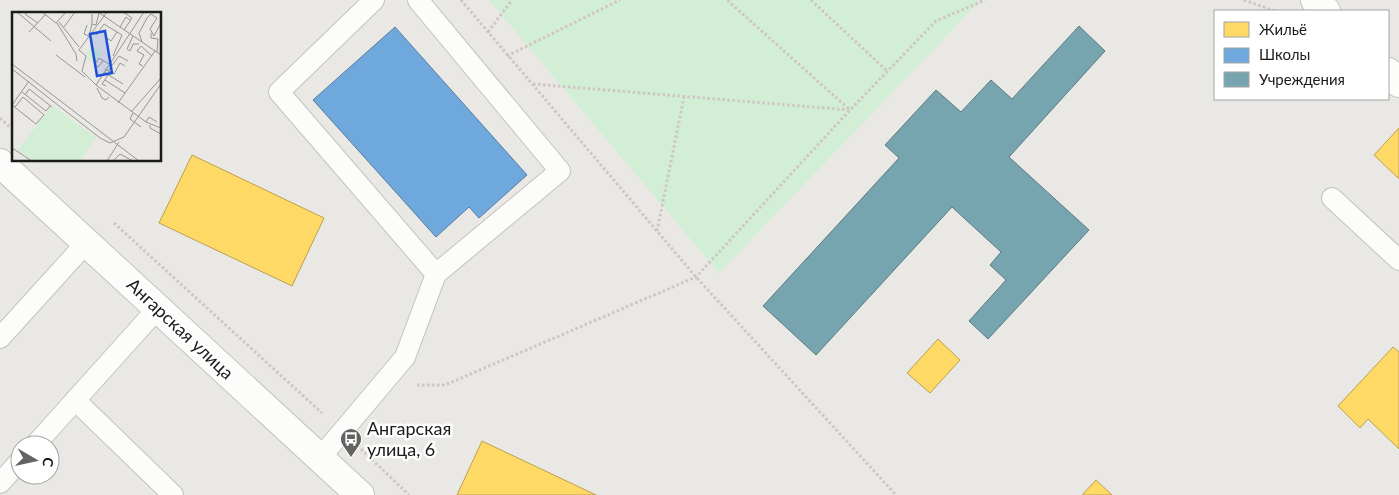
<svg xmlns="http://www.w3.org/2000/svg" width="1399" height="495" viewBox="0 0 1399 495" font-family="Lato,sans-serif">
  <style>
    .park { fill: #d2efd5 }
    .homes { fill: #ffd966; stroke: #bba050 }
    .schools { fill: #6fa8dc; stroke: #567ea2 }
    .public { fill: #76a5af; stroke: #5b7c83 }
    .lines { fill: none; stroke-linecap: round; stroke-linejoin: round }
    .service-casing { stroke: #c2c2c0; stroke-width: 22 }
    .minor-casing { stroke: #c2c2c0; stroke-width: 30 }
    .tertiary-casing { stroke: #c2c2c0; stroke-width: 30 }
    .path { stroke: #d0c5c2; stroke-width: 3; stroke-dasharray: 2.5 2.5; stroke-linecap: butt }
    .service { stroke: #fcfcfb; stroke-width: 20 }
    .minor { stroke: #fcfcfb; stroke-width: 28 }
    .tertiary { stroke: #fcfcfb; stroke-width: 28 }
    .labels { text-anchor: middle; stroke-width: 5; stroke-linejoin: round; paint-order: stroke }
    .street-label { font-size: 18px; fill: #1b1b1b; stroke: #fff }
    .poi-label { font-size: 18px; fill: #1b1b1b; stroke: #fff; text-anchor: start }
    .inset-road { fill: none; stroke: #979694; stroke-width: 1 }
    .view { fill: #1d4ed8; fill-opacity: 0.15; stroke: #1d4ed8; stroke-width: 2.5 }
    .inset-edge { fill: none; stroke: #1b1b1b; stroke-width: 2.5 }
  </style>
  <rect width="100%" height="100%" fill="#e9e8e4"/>
  <path class="park" d="M489,0H981L719,273Z"/>
  <path class="homes" d="M1399,128V179L1374,155Z
    M192,155L324,218L292,286L159,223Z
    M938,339L960,360L930,393L907,373Z
    M1393,347L1399,352V449L1368,419L1360,428L1338,406Z
    M482,441L596,495H457Z
    M1096,480L1112,495H1082Z"/>
  <path class="schools" d="M395,27L527,175L479,218L469,207L436,237L313,100Z"/>
  <path class="public" d="M1079,26L1105,51L1009,157L1089,230L988,339L969,321L1006,280L990,265L1001,252L952,207L816,355L763,306L899,158L885,145L936,90L961,112L991,80L1012,99Z"/>
  <g class="lines">
    <g class="service-casing">
      <path id="service" d="M374,0L279,92L436,274
        M1332,198L1399,260
        M0,338L87,242
        M75,400L173,495
        M35,445L158,308
        M320,458L405,357L436,274L560,171L418,0
        M0,483L20,461"/>
    </g>
    <g class="minor-casing">
      <path id="minor" d="M1315,0L1326,11
        M1388,72L1399,83"/>
    </g>
    <g class="tertiary-casing">
      <path id="tertiary" d="M0,163L360,495"/>
    </g>
    <path class="path" d="M461,0L696,277L896,495
      M811,0L887,71
      M1244,0L1275,11
      M488,32L512,0
      M507,56L620,0
      M533,84L850,110L727,0
      M0,118L14,131
      M114,223L322,413
      M657,231L684,97
      M417,385H445L696,277L850,110L936,21L985,0
      M361,449L409,495"/>
    <use href="#service" class="service"/>
    <use href="#minor" class="minor"/>
    <use href="#tertiary" class="tertiary"/>
  </g>
  <defs>
    <g id="bus-pin" transform="scale(1.125)"><path d="M0 17L-7.5 6A9.5 9.5 0 1 1 7.5 6Z" fill="#636361" stroke="#fff"/><path d="M-5-6H5V4H4V6H2V4H-2V6H-4V4H-5ZM-3.5-4V0h7V-4ZM-3.5 1.2v1.5H-2V1.2ZM2 1.2v1.5H3.5V1.2Z" fill="#fff"/></g>
  </defs>
  <g fill-rule="evenodd">
    <use href="#bus-pin" x="351" y="439"/>
  </g>
  <g class="labels">
    <g class="street-label">
      <text transform="translate(180 329) rotate(43)" y="6">Ангарская улица</text>
    </g>
    <g class="poi-label">
      <text x="367" y="435">Ангарская<tspan x="367" dy="21">улица, 6</tspan></text>
    </g>
  </g>
  <g transform="translate(12 12)">
    <rect width="149" height="149" fill="#e9e8e4"/>
    <path d="M78,33L90,41L82,50L73,47ZM40,94L84,125L69,147L71,149H23L6,138Z" fill="#d2efd5"/>
    <path class="inset-road" d="M5,0L39,29M15,0L13,2L26,11M30,0L44,11L54,0M86,0L149,43M111,0L120,6L112,18M80,2V12L84,13L87,1M47,10L67,35M45,11L64,42L65,49M75,13L72,22L77,24L80,12M52,15L63,0M108,15L114,5L119,9M17,20L33,3M139,21V26L146,27L145,40M84,23L92,12L110,23L101,44M121,24L115,37L118,39L121,32H127M95,26L99,29L105,20M130,30L127,21L135,6L139,2L145,6L138,17L142,24L149,11M44,43L73,65M91,49L86,55L83,52L87,46L97,52M0,52L127,149M131,54L127,52L132,43L125,39L129,34L140,44M0,57L88,126L98,131L112,125L149,72M93,57L102,62L108,51L113,54M96,59L107,44L116,49M92,60L111,72M93,68L113,81M84,73L70,59L74,44L67,38L95,0M84,73L132,0M84,73L134,110L149,116M94,74L90,72L96,63M85,76L90,86L94,88L97,85M10,80L34,99L38,94M13,83L17,77L40,95M106,91L143,39M0,93L24,112L32,103L11,85L3,95M0,93L17,69M119,100L149,66M121,101L118,107L129,115M134,110L137,105L145,110M138,113V116L149,122M0,136L20,149M95,149L107,130M101,149L108,142L121,149"/>
    <path class="view" d="M93,19L100,61L85,64L78,22Z"/>
    <rect width="149" height="149" class="inset-edge"/>
  </g>
  <rect x="1214" y="10" width="175" height="90" fill="#ffffff" stroke="#a4a4a4"/>
  <rect x="1224" y="22" width="25" height="15" fill="#ffd966" stroke="#a4a4a4"/>
  <text x="1259" y="35" font-size="15" fill="#1b1b1b">Жильё</text>
  <rect x="1224" y="48" width="25" height="15" fill="#6fa8dc" stroke="#a4a4a4"/>
  <text x="1259" y="60" font-size="15" fill="#1b1b1b">Школы</text>
  <rect x="1224" y="72" width="25" height="15" fill="#76a5af" stroke="#a4a4a4"/>
  <text x="1259" y="85" font-size="15" fill="#1b1b1b">Учреждения</text>
  <g transform="translate(35 460) rotate(99)"><circle r="24" fill="#ffffff" stroke="#a4a4a4"/>
  <path d="M0-4L9 19L0 12L-9 19Z" fill="#636361"/>
  <text y="-8" font-size="14" font-weight="bold" text-anchor="middle" fill="#1b1b1b">С</text>
  </g>
</svg>
